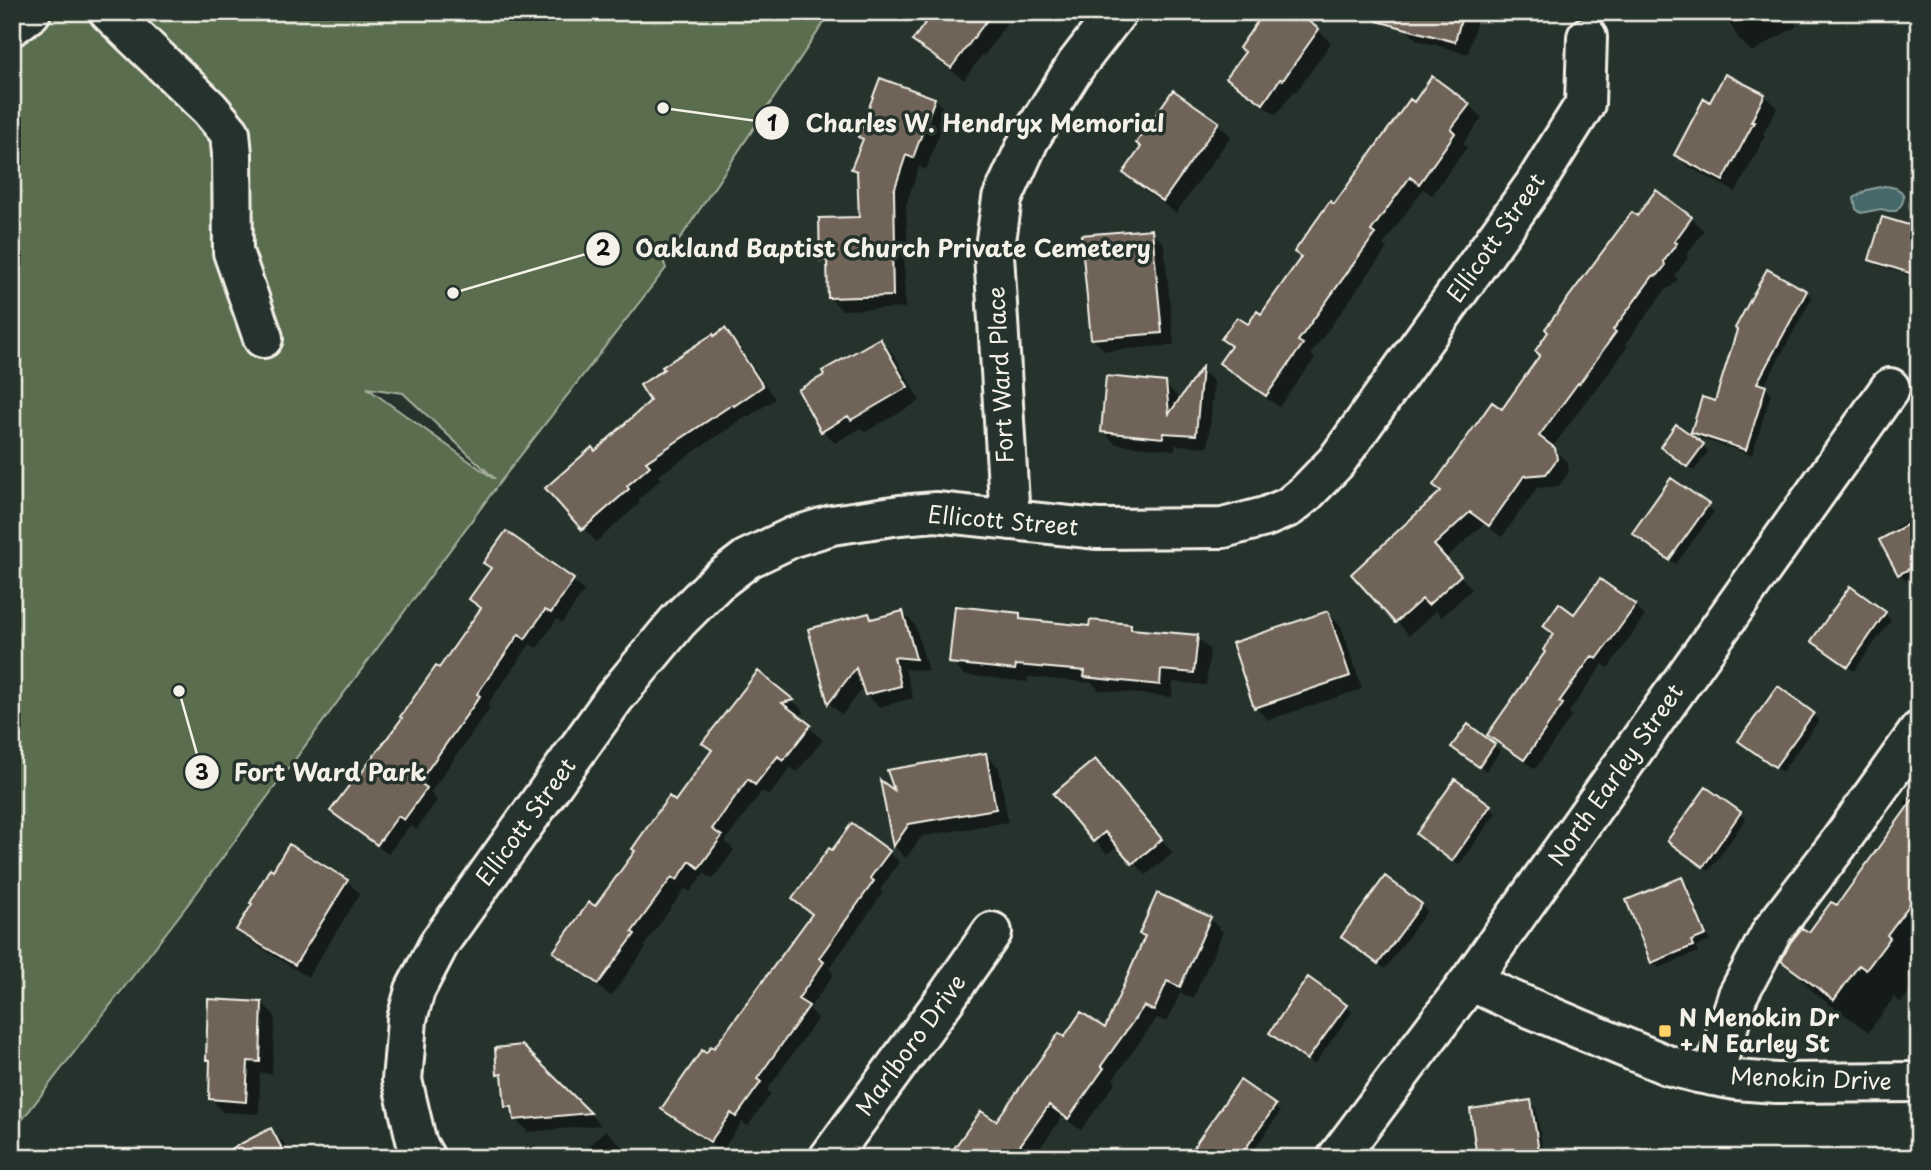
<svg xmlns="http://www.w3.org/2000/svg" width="1931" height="1170" viewBox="0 0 1931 1170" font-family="'Playpen Sans',sans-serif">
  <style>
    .green { fill: #5a6d50; stroke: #a7af9c; stroke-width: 2; fill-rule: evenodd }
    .water { fill: #44686a; stroke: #8a9f9c; stroke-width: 2 }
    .shadow { fill: #0007 }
    .building { fill: #6f6458; stroke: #f4f1e8; stroke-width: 2 }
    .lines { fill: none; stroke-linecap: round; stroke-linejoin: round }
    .minor-casing { stroke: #f4f1e8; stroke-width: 44 }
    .minor { stroke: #26332d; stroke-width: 38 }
    .poi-dot { fill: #ffd166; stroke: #26332d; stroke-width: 2.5 }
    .labels { text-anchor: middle; stroke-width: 7; stroke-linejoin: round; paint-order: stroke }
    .street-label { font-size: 23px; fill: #f4f1e8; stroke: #26332d }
    .poi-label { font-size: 23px; font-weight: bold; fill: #f4f1e8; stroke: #26332d; text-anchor: start }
    .leader { fill: none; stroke: #f4f1e8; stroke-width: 2.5 }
    .callout-dot { fill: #f4f1e8; stroke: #26332d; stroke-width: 2.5 }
    .mark-label { font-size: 21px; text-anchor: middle; font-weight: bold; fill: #111 }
    .callout-label { font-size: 24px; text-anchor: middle; font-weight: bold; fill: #f4f1e8; stroke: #26332d; stroke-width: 7; stroke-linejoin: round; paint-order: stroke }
  </style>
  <rect width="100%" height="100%" fill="#26332d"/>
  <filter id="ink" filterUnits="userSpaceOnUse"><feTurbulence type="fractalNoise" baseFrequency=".0143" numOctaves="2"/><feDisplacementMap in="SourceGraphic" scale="14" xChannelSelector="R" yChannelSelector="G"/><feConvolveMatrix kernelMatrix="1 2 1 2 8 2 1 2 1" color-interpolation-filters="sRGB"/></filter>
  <g filter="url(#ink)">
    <path class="green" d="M12,12H831L664,263L666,268L500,482L192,899L12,1133ZM367,388L403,393L494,478H493Z"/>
    <path class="water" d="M1884,186C1902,187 1911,196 1896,211H1889L1881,209L1861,213L1856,209L1854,198L1867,190Z"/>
    <path class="shadow" d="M931,12H1014L984,56L982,55L964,80L927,53L914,40L933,15Z
      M1408,12H1479L1468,54L1417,40L1404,27Z
      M1723,12H1789L1797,26L1752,52L1739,39Z
      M1318,30L1331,43L1296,92L1294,91L1276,115L1242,91L1229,78Z
      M881,80L934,99L947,112L926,170L919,167L906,205L908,258H904L905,308L842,310L829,297L828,267L822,260L861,219L859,174L853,169L864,140L860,137Z
      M1764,95L1777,108L1763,134L1765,136L1736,192L1689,167L1676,155L1711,104Z
      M1414,104L1469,105L1482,118L1463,143L1467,147L1432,195L1423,189L1383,245L1387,248L1311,354L1315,358L1279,407L1235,376L1222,363L1232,348L1224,339L1248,326L1261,317L1302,258L1296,252Z
      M1218,124L1231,136L1176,213L1138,186L1126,173Z
      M1637,218H1691L1704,231L1686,255L1688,258L1676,274L1677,280L1671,287L1666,289L1625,344L1628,346L1593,395L1591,394L1552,448L1567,462L1569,472L1559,486L1537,488L1502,537L1484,524L1445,559L1472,589L1442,617L1436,611L1409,635L1353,574L1442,492L1502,412Z
      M1919,230V279L1877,265L1871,259Z
      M1151,231L1164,244L1174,345L1105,351L1092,338Z
      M1806,292L1812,298L1764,386L1771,393L1752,455L1699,438L1693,432Z
      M725,331L737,343L775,399L748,417L747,416L658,476L661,479L638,500L640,503L596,542L547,488L595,453L653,402L714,338Z
      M880,340L893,353L920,401L865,432L861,428L835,443L822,430Z
      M1202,370L1214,382L1208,447L1175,445V450L1116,444L1103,431L1165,384L1178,397L1179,403Z
      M1702,445L1708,451L1694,471L1668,453Z
      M1672,480L1714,512L1676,564L1640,539Z
      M1919,515V573L1906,580L1900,574L1896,532L1894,528Z
      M507,533L573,581L584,591L562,623L557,619L537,648L530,644L487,705L490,708L430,793L437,800L416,830L410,825L388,854L343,821L332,811L357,782L440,670L482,610L471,599L492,570L485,563Z
      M1635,606L1645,616L1608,668L1603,664L1569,712L1572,716L1535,769L1500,745L1490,735L1547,652L1555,636L1545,626L1575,616Z
      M903,612L915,625L928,671L905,669L913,698L879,707L866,694L864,687L842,715L829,703L810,630L869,614L874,620Z
      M1328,613L1341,626L1362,689L1268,720L1255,707Z
      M1885,614L1891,620L1854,671L1819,646Z
      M1019,615L1025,621L1091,628L1130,625L1136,631L1197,637L1210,650L1206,685L1173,682L1172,697L1099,690L1092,683L1028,677V682L964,675L951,662Z
      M758,674L793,701L805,713L795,715L823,740L797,772L791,767L769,796L762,791L725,842L734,850L713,879L704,873L690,892L685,888L644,946L646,948L611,996L568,964L556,951L595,908L713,751L705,743Z
      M1778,689L1819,720L1782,772L1747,746Z
      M1494,745L1500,751L1486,771L1460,753Z
      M986,755L999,768L1008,822L922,836L906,858L894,846L883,784L897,795Z
      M1107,774L1173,853L1146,875L1118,845L1107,854L1055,794Z
      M1455,782L1496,813L1459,865L1418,834Z
      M1919,782V978L1901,1003L1894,997L1869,1032L1817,995L1783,961L1837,908L1909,808L1904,803Z
      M1706,789L1746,819L1709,871L1669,841Z
      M289,846L347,881L360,894L308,977L251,942L239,929Z
      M889,852L899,862L880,890L883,893L829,969L834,974L809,1009L818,1018L767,1090L771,1094L748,1126L742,1122L721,1152L674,1119L664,1108L706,1055L714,1051L813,915L795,899Z
      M1682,879L1688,885L1710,941L1696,947L1698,952L1659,968L1653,962Z
      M1421,905L1427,911L1385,969L1349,942Z
      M1210,919L1223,932L1193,999L1180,993L1167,1022L1157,1018L1113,1079L1116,1082L1081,1130L1062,1117L1033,1158H950L996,1123L1064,1039L1106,1031L1146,938L1141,934Z
      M262,1003L275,1016L272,1074L260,1073L259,1114L223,1112L211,1099L212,1063L208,1059Z
      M1346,1006L1352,1012L1314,1065L1277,1038Z
      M521,1047L601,1125L528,1132L515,1119V1115L507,1106L505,1080L499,1074Z
      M1530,1102L1536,1108L1544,1157L1478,1158Z
      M1275,1107L1280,1112L1248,1158H1190Z
      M271,1130L284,1143L291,1158H217Z
      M605,1130L634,1158H578Z
      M71,1144L84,1158H51Z"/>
    <path class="building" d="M933,12H993L951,68L912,41Z
      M1264,12H1296L1319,29L1283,80L1280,79L1263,104L1226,78L1245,52L1239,48Z
      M1378,12H1463L1455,42L1377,21Z
      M1725,74L1765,94L1751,122H1754L1723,181L1674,155L1704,98L1710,102Z
      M1432,76L1470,104L1451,129L1455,133L1419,184L1410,177L1371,231L1375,234L1298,341L1303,344L1266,396L1219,363L1231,346L1221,339L1237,317L1248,324L1257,311L1261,314L1301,257L1294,252L1330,201L1334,204L1410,99L1414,102Z
      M880,78L935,98L913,158L906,155L894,191L895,246H892L893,296L828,298L827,260L820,261L819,218L859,217L857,171L851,169L863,139L858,137Z
      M1173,90L1219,122L1163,201L1123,173L1141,147L1136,143Z
      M1656,190L1692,217L1674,242L1677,243L1664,261L1665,266L1658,275L1653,276L1613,330L1616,332L1579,384L1578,383L1539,436L1555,448L1557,459L1546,474L1524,476L1489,526L1470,512L1434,545L1461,575L1428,605L1422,599L1395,623L1351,574L1441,491L1433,485L1472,430L1492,402L1502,409L1540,355L1535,351L1548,332L1545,329L1632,212L1637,216Z
      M1882,217L1919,228V276L1869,260Z
      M1152,229L1162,333L1091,339L1081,235Z
      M1767,269L1807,291L1757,383L1766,386L1746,450L1691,432L1702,397L1715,401L1737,330L1735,328Z
      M725,328L763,386L734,406L733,404L646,462L650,466L627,486L629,489L582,530L545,488L592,447L595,451L650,401L640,385L664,369L662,367L713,334L714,336Z
      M880,338L908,387L851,420L848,416L821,432L798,390L824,375L822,371Z
      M1202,367L1196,435L1163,433V438L1101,432L1106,376L1166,382L1169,414Z
      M1676,424L1704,444L1687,467L1660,447Z
      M1671,478L1709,504L1669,560L1632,533Z
      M1919,518V564L1898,575L1879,540Z
      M506,531L574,579L551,613L545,610L525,639L519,634L477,694L480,696L419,782L427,788L404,820L398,816L377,845L330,811L354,779L356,780L402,718L400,717L436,666L439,668L481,608L469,599L491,568L483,563Z
      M1600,579L1636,605L1597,659L1592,656L1559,702L1563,704L1524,760L1487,735L1545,652L1543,650L1554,634L1543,626L1559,603L1574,614Z
      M1850,586L1886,612L1848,667L1811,641Z
      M955,606L1020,613V619L1089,626L1090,620L1131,624V629L1198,635L1194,673L1161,670L1160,685L1084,677L1085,671L1016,665L1015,670L949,663Z
      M903,611L916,659L894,657L901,686L865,695L856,668L828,704L808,629L869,613L871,619Z
      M1328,611L1350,676L1254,708L1232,643Z
      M758,671L794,700L782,703L811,725L783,761L778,756L755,785L748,779L712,829L722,836L699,868L690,861L677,880L672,877L632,932L635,934L598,984L553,952L589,902L595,906L635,851L632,849L669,796L675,801L712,750L702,743Z
      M1778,686L1814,713L1775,767L1738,741Z
      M1468,724L1495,744L1479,767L1451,747Z
      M986,753L996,809L909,824L893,847L880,780L894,790L887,770Z
      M1095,759L1162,839L1132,864L1105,832L1093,842L1053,794Z
      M1455,779L1491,805L1452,861L1416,834Z
      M1706,787L1741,812L1703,867L1667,841Z
      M1919,791V892L1887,935L1890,938L1866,970L1859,965L1834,1000L1781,961L1790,943L1802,928L1809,932L1831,902L1837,905Z
      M852,823L890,851L870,878L874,881L819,958L824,962L798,999L809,1006L757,1079L761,1082L736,1117L731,1113L710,1142L661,1109L702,1050L706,1053L711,1046L714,1048L812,914L792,899L829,848L832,850Z
      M289,844L348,880L295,965L236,930L252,904L250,903L270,868L273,870Z
      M1385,876L1422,904L1378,964L1341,937Z
      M1682,877L1706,935L1691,941L1693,946L1651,963L1626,900Z
      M1157,893L1211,917L1180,987L1167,981L1154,1011L1144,1006L1101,1066L1104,1068L1068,1119L1049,1105L1011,1158H947L981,1111L996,1121L1059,1033L1064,1037L1081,1012L1105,1028L1145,936L1139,934Z
      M1308,977L1347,1005L1307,1060L1269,1033Z
      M208,999L262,1002L260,1062L248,1061L246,1102L209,1099L210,1060H206Z
      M522,1045L591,1113L514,1120L512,1107H505L502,1074L497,1075L495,1048Z
      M1240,1080L1276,1105L1239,1158H1186Z
      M1531,1100L1539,1152L1497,1158H1477L1470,1109Z
      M271,1128L287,1158H214Z"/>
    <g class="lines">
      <g class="minor-casing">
        <path id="minor" d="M109,12L209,108L230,133L232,154L233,252L263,338
          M12,26L31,12
          M1010,520L994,254L1002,199L1029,140L1076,65L1117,12
          M1470,981L1509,999L1580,1029L1667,1065L1698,1073L1736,1080L1776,1083L1919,1082
          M1713,1076L1738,995L1772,931L1837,846L1919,731
          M425,1158L417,1144L402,1080L405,1047L407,1019L415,990L440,942L615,697L678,621L716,583L747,559L793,537L832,525L900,515L936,512L1098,529L1223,528L1265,517L1289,507L1306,493L1336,462L1535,184L1585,104L1587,37
          M829,1158L946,998L992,932
          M1337,1158L1470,981L1890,388"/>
      </g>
      <use href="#minor" class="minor"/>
    </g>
  </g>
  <rect class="poi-dot" x="1658" y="1024" width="14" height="14" rx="3.5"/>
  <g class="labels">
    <g class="street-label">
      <text transform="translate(1496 238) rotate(-55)" y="8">Ellicott Street</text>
      <text transform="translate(1001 375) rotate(-93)" y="8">Fort Ward Place</text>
      <text transform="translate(1003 521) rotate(5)" y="8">Ellicott Street</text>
      <text transform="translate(1616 775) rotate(-55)" y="8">North Earley Street</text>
      <text transform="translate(526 822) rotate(-54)" y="8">Ellicott Street</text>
      <text transform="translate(911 1045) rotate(-54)" y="8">Marlboro Drive</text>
      <text transform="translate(1811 1079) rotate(2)" y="8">Menokin Drive</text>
    </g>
    <g class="poi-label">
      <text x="1679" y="1026">N Menokin Dr<tspan x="1679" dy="26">+ N Earley St</tspan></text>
    </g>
  </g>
  <path class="leader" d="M663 108L772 123M453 293L603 249M179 691L202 772"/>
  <g class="callout-dot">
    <circle cx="663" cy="108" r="7"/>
    <circle cx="453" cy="293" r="7"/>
    <circle cx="179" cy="691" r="7"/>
    <circle cx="772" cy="123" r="18"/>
    <circle cx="603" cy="249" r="18"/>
    <circle cx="202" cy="772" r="18"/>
  </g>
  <g class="mark-label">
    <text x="772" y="131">1</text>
    <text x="603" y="256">2</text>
    <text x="202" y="780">3</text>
  </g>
  <g class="callout-label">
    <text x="985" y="132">Charles W. Hendryx Memorial</text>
    <text x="893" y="257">Oakland Baptist Church Private Cemetery</text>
    <text x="330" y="781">Fort Ward Park</text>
  </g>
  <rect width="1931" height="1170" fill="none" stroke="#26332d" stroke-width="42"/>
  <rect x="21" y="21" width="1889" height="1128" fill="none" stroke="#f4f1e8" stroke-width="2.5" filter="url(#ink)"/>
</svg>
